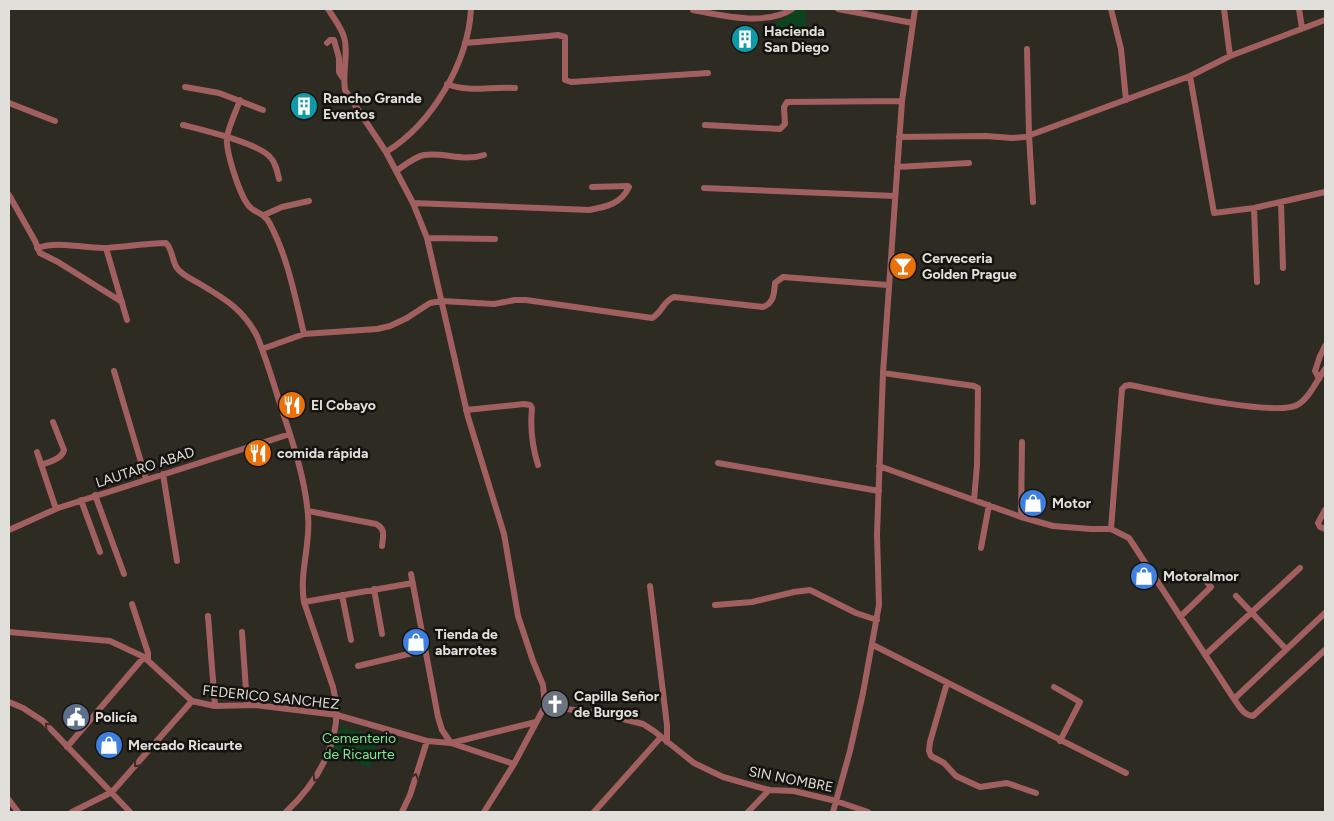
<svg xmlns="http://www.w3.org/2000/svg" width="1334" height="821" viewBox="0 0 1334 821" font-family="Figtree,sans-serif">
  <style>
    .green { fill: #0e421f }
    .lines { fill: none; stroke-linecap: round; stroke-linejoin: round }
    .minor { stroke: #a1605f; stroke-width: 6 }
    .oneway { stroke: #3f2a28 }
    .labels { text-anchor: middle; stroke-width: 5; stroke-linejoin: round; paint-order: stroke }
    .poi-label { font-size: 14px; font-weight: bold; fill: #e1dfd9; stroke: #151310; text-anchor: start }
    .street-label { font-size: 14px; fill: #e1dfd9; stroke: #151310 }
    .park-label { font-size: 14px; fill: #79ed97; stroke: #151310 }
  </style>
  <rect width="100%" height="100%" fill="#2e2b22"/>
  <path class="green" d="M800,9H806L807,11L805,34L775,35L776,21L784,19L788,13Z
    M340,727L379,736L370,768L333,752Z"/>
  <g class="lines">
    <path class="minor" d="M328,9C333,17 341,27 344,37C349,53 342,72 345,90L386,152L413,203L427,238L468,417L504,534L518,616L533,661L543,685L545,706
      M838,9L913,23
      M1111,9L1121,49L1126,100
      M1224,9L1230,56
      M1299,9L1302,28
      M693,10C722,16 767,26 792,9
      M327,43L330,40H334L339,58V72L342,77
      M465,43L549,36L558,35L565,37V80L571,82L708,73
      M1027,49L1029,135L1033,202
      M1190,76L1214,213L1254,208L1325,192
      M447,84C470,93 491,86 515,88
      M185,87L219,93L263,110
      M240,100C236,111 230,124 227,136C225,150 239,193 248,205C255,214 263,211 270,224C288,258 295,297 304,334
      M9,103L55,121
      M183,125C203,130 258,143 270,157C276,163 277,171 279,179
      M705,125L780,129L785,124L784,107L787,102L902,101
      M899,137L986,136L1012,138L1025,137L1190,76L1230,56L1325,20
      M386,152C432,124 468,63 471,9
      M897,167L969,163
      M396,171C404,166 414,157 424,155C444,152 464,162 484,155
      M704,188L895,196
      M9,195L35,241L40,253L58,262L122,302
      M413,203L589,210C606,207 621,204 629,187L628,186L592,187
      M1281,203L1283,268
      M1254,208L1257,282
      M264,215L282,207L309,201
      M427,238L495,239
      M37,248C61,240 83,249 107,248C127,247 146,243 166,243C173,250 172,261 177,268C182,275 193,280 200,284C225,299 243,309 257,336C266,358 273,381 280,404C292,440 305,477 308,515C311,544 299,572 304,602L333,687C346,734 320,780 286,812
      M106,248L127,320
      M262,349L304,334L377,329L390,326L407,318L430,303L442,301L494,304L515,300H526L652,318C663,312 663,301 674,297L763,307C774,303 774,294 775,283L783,277L888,285
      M1325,369C1317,380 1309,399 1297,405C1274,417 1160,391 1130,385L1125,386L1122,389L1111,529L1129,538L1234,699C1239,706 1243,715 1253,716L1325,650
      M114,371L146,479
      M883,373L974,386L978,388L977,465L974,500
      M1319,379L1315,371L1320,356L1325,346
      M466,410L524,404L530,405L532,408C530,428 532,446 538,465
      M37,452L56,509
      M718,463L879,491
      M41,465C49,462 62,459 64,450L53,422
      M879,466L1021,517L1053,526L1091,529H1111
      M163,474L177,561
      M95,495L124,574
      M81,500L100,552
      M1325,510L1318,523L1320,527L1325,529
      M308,511L376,524C386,529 383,536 382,546
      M1021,517L1022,442
      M9,530L58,508L290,434
      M981,548L989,505
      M411,574L438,717L442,730L451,743L536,722
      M650,586L667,725V742
      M374,589L382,634
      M342,595L351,640
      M1236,596L1286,649
      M304,602L413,583
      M132,604L148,653V659
      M715,605L752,602L794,592L810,590L856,613L877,620
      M208,616L215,706
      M1180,617L1211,587L1201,576
      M9,632L110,641L144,657L192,701L215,706L255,705L337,715L427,741L451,743L514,764
      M242,632L247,705
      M873,645L1126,773
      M1205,655L1300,568
      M358,666L425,650
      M947,683L930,742L929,751L931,756L944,763L956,776L980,787L1007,783L1036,793
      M1054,687L1080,702L1060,741
      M1234,699L1325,613
      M9,702L23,708L43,721L130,812
      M545,706L603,714L643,724L654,731L694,763L723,777L769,790L794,791L836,801L868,812
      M67,747L144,657
      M9,800L18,812
      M72,812L112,792L192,701
      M402,812L410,795L427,741
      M484,812L514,764L545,706
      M594,812L661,737
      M748,812L769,790
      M833,812L850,751L863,693L879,605L877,534L883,373L902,101L915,9"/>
  </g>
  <defs><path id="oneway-chevron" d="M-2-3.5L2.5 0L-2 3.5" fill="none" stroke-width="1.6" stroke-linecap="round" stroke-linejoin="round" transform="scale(1.25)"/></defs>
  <g class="oneway">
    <use href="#oneway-chevron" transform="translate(48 726) rotate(-134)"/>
    <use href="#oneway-chevron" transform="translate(137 764) rotate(131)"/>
    <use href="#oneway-chevron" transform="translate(415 777) rotate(-73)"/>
    <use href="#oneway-chevron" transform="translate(316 778) rotate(121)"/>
  </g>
  <defs>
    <g id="building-disc" transform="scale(1.4375)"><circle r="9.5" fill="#0f9aa8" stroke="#151310"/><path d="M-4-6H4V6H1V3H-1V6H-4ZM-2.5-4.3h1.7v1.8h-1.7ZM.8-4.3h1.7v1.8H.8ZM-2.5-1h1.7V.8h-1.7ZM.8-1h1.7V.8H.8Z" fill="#fff"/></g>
    <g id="bar-disc" transform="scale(1.4375)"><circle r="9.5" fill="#e8710a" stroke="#151310"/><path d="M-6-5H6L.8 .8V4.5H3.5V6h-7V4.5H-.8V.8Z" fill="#fff"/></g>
    <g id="restaurant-disc" transform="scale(1.4375)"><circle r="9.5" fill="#e8710a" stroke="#151310"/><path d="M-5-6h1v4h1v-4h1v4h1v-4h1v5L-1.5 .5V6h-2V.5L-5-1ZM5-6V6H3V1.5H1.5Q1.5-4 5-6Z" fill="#fff"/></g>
    <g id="shop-disc" transform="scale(1.4375)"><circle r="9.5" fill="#3f7fe0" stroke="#151310"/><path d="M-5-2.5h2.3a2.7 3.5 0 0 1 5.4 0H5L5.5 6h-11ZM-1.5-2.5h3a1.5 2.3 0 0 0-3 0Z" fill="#fff"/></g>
    <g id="church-disc" transform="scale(1.4375)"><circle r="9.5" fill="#6b7280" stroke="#151310"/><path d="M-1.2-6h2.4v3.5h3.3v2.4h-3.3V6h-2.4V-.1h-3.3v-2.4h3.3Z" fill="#fff"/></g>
    <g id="civic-disc" transform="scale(1.4375)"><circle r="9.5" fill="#5c6f8a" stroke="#151310"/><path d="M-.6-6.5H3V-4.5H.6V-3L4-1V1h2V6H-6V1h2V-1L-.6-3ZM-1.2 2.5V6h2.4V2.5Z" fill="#fff"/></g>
  </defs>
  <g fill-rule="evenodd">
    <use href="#building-disc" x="745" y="39"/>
    <use href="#building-disc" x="304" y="106"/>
    <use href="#bar-disc" x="903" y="266"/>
    <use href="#restaurant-disc" x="292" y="405"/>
    <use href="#restaurant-disc" x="258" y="453"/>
    <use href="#shop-disc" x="1033" y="503"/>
    <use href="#shop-disc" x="1144" y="576"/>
    <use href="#shop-disc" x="416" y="642"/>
    <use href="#church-disc" x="555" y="704"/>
    <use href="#civic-disc" x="76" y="717"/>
    <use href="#shop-disc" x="109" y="745"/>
  </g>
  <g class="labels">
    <g class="poi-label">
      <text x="764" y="36">Hacienda<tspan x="764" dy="16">San Diego</tspan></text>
      <text x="323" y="103">Rancho Grande<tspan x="323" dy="16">Eventos</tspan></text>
      <text x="922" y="263">Cerveceria<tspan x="922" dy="16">Golden Prague</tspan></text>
      <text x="311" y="410">El Cobayo</text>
      <text x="277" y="458">comida rápida</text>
      <text x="1052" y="508">Motor</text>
      <text x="1163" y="581">Motoralmor</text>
      <text x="435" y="639">Tienda de<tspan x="435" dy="16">abarrotes</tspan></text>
      <text x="574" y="701">Capilla Señor<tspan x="574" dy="16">de Burgos</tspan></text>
      <text x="95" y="722">Policía</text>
      <text x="128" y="750">Mercado Ricaurte</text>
    </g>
    <g class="street-label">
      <text transform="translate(145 467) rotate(-18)" y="5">LAUTARO ABAD</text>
      <text transform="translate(271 697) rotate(6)" y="5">FEDERICO SANCHEZ</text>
      <text transform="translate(791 779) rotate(11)" y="5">SIN NOMBRE</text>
    </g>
    <g class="park-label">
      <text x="359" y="743">Cementerio<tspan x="359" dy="16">de Ricaurte</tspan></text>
    </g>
  </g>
  <rect width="1334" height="821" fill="none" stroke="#e1dfd9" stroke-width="20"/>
</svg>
